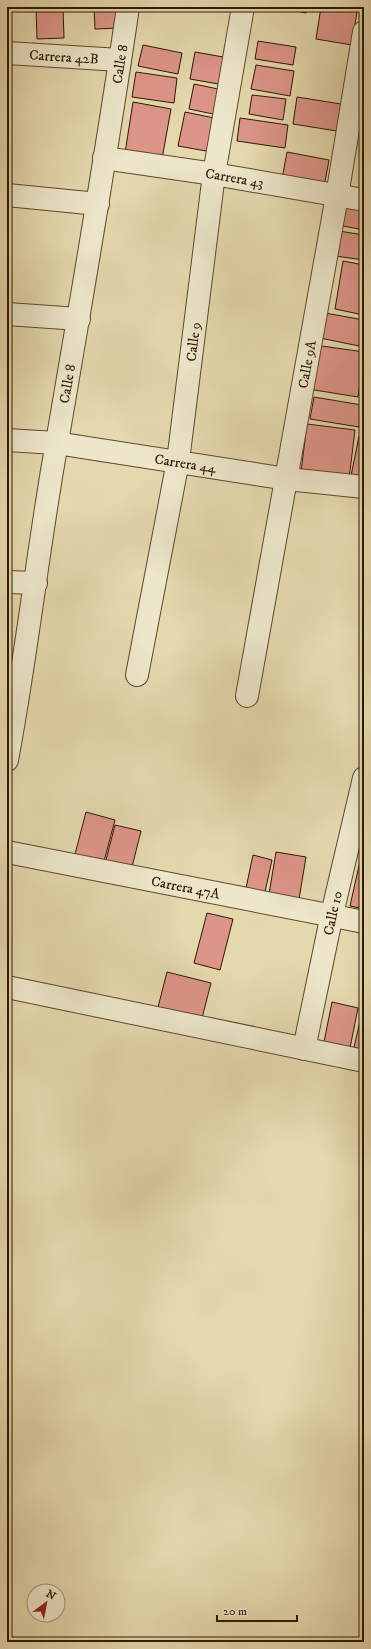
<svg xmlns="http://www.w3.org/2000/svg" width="371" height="1649" viewBox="0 0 371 1649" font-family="'IM FELL DW Pica',serif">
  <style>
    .building { fill: #dd9589; stroke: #2e1800 }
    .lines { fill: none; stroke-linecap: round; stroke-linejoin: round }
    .minor-casing { stroke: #5c482b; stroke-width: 24 }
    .minor { stroke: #ede6ca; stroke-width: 22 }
    .labels { text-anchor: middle; stroke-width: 3.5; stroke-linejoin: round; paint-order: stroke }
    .street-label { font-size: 14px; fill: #2e1800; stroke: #ede6ca }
  </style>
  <rect width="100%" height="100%" fill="#e4d8ad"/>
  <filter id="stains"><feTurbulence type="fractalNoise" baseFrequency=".005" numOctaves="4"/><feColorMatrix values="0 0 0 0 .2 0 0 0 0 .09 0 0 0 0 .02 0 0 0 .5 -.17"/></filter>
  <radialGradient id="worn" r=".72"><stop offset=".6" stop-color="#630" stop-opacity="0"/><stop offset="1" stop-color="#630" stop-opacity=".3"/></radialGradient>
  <path class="building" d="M36,7H63L64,38L37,39Z
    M94,7H118L119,28L95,29Z
    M277,7H308L306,13Z
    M321,7L357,11L352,45L316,39Z
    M258,41L296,47L293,65L255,59Z
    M143,45L182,53L178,74L138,66Z
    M195,52L229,58L224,85L190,79Z
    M256,65L294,71L290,96L251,89Z
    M136,72L177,78L174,103L132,97Z
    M194,84L223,90L218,115L189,109Z
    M252,95L286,99L283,120L249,114Z
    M297,97L341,104L337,131L293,124Z
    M133,102L171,109L162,159L125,153Z
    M185,112L219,119L212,152L178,146Z
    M240,118L288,125L285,148L237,141Z
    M287,152L329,160L324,187L282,179Z
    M342,204L364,208V230L338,225Z
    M339,231L364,235V260L335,256Z
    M343,261L364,265V315L335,309Z
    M325,313L364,320V347L320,338Z
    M315,345L364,352L358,397L308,389Z
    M314,397L362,405L359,427L310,419Z
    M307,424L355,430L349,479L301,472Z
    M359,436L364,437V484L350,481Z
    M86,812L115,820L103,865L74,858Z
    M115,825L141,831L131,871L105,864Z
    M276,852L306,857L299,899L269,894Z
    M253,855L272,860L265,892L246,888Z
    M360,861H364V909L350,906Z
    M207,913L233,919L220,970L194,963Z
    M167,972L211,983L200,1026L156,1015Z
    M332,1002L358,1008L349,1053L323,1047Z
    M362,1012H364V1055L353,1052Z"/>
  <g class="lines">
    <g class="minor-casing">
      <g id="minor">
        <path id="s1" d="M7,53L120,60"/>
        <path id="s2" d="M104,158L214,174L364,200"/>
        <path d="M7,195L98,204"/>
        <path d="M7,314L79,319"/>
        <path id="s3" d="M7,440L56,443L287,479L364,487"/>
        <path d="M7,582L36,583"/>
        <path id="s4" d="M137,675L178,461L214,174L243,7"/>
        <path id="s5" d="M247,696L337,196L364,32"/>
        <path id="s6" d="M7,760C27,654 38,547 57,442C82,297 107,152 128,7"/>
        <path id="s7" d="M7,852L364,922"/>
        <path d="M7,987L364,1061"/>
        <path id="s8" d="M304,1049L332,914L364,778"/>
      </g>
    </g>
    <use href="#minor" class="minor"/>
  </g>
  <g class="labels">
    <g class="street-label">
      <text dy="5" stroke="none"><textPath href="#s1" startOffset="57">Carrera 42B</textPath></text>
      <text dy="5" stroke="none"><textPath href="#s6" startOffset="705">Calle 8</textPath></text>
      <text dy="5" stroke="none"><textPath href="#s2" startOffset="132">Carrera 43</textPath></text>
      <text dy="5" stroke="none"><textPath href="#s4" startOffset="338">Calle 9</textPath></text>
      <text dy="5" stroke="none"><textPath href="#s5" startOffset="337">Calle 9A</textPath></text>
      <text dy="5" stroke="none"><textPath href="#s6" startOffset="381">Calle 8</textPath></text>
      <text dy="5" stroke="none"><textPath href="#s3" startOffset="180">Carrera 44</textPath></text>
      <text dy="5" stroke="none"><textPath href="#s7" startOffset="182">Carrera 47A</textPath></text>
      <text dy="5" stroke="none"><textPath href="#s8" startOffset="139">Calle 10</textPath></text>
    </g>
  </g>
  <rect width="371" height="1649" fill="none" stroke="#e4d8ad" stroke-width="24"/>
  <rect x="8" y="8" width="355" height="1633" fill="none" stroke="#2e1800" stroke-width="2"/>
  <rect x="12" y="12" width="347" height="1625" fill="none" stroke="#2e1800"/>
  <g transform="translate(46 1603) rotate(32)"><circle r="19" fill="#ede6ca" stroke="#a19479"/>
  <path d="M0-3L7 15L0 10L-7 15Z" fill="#8f2418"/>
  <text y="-6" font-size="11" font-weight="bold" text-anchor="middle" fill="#2e1800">N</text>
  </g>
  <path d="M217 1615v6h80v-6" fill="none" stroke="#2e1800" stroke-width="2"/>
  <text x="223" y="1615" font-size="12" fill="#2e1800" stroke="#ede6ca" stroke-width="3" paint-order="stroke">20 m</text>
  <rect width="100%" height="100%" filter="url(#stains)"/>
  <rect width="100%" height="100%" fill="url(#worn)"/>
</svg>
